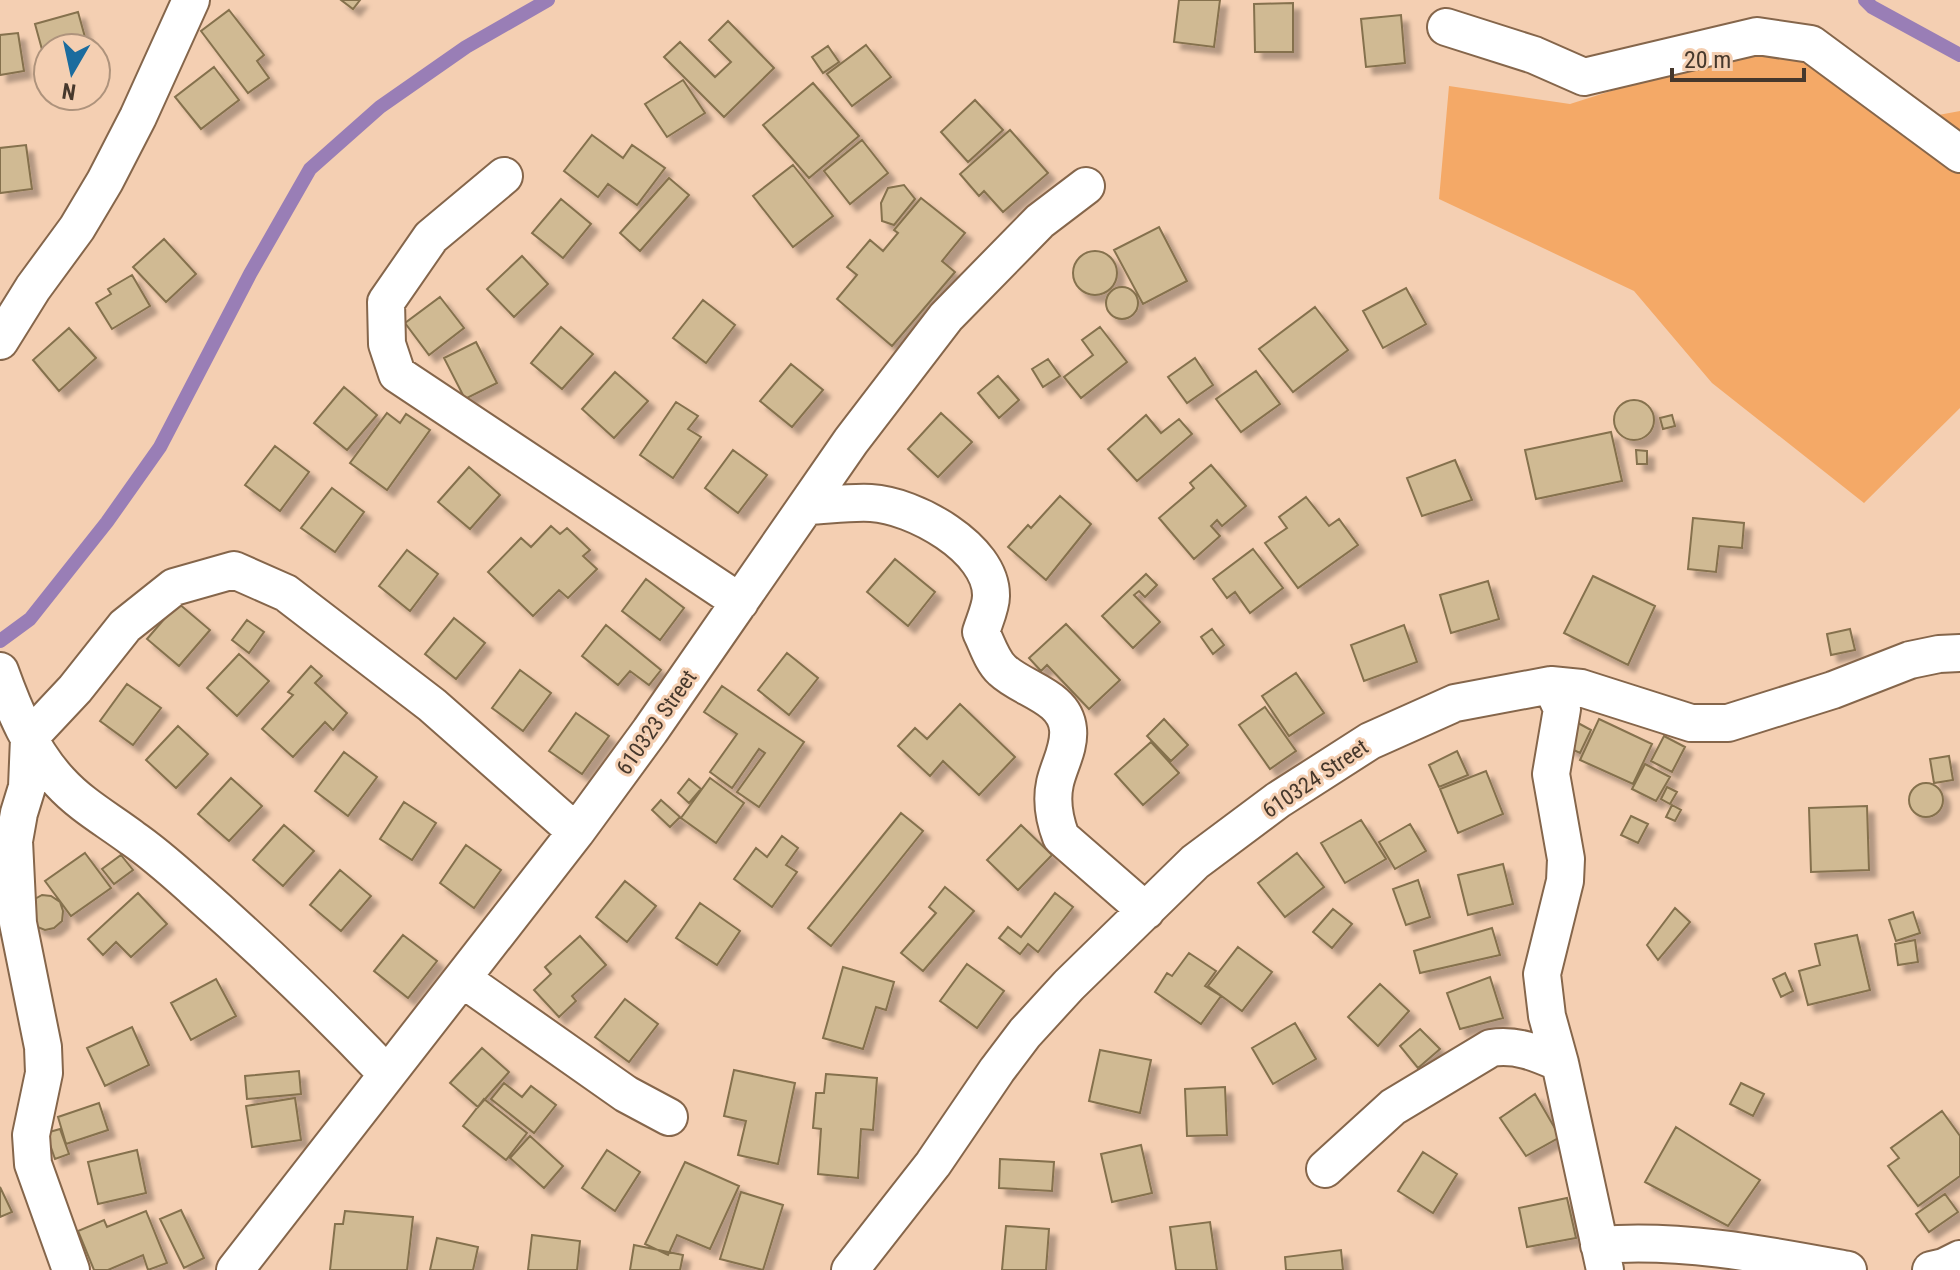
<svg xmlns="http://www.w3.org/2000/svg" width="1960" height="1270" viewBox="0 0 1960 1270" font-family="'Roboto Condensed',sans-serif">
  <style>
    .green { fill: #f4a967 }
    .lines { fill: none; stroke-linecap: round; stroke-linejoin: round }
    .stream { stroke: #997eb6; stroke-width: 14 }
    .building { fill: #d0ba93; stroke: #85714d; stroke-width: 2; filter: url(#shadow) }
    .minor-casing { stroke: #85664b; stroke-width: 40 }
    .minor { stroke: #fff; stroke-width: 36 }
    .labels { text-anchor: middle; stroke-width: 6; stroke-linejoin: round; paint-order: stroke }
    .street-label { font-size: 22px; fill: #46382c; stroke: #f4cfb2 }
  </style>
  <defs>
    <filter id="shadow"><feDropShadow dx="7" dy="7" stdDeviation="2" flood-color="#0004"/></filter>
  </defs>
  <rect width="100%" height="100%" fill="#f4cfb2"/>
  <path class="green" d="M1796,46L1906,121L1960,111V408L1864,503L1712,383L1634,291L1439,199L1449,86L1570,104L1633,84Z"/>
  <g class="lines">
    <path class="stream" d="M1865,0L1872,7L1960,55
      M0,641L30,619L107,522L160,447L250,274L310,169L380,107L466,47L548,0"/>
  </g>
  <path class="building" d="M341,0H360L353,9Z
    M1179,0H1220L1214,47L1174,42Z
    M1293,3V52H1255L1254,4Z
    M229,10L264,55L257,61L269,78L248,93L201,31Z
    M78,12L88,48H48V63L46,64L35,24Z
    M1401,15L1405,63L1366,67L1361,19Z
    M728,21L774,68L724,117L664,57L680,42L715,77L731,62L709,40Z
    M18,33L24,71L0,75V35Z
    M866,45L891,77L852,106L827,74Z
    M828,46L839,62L823,73L812,57Z
    M214,67L239,100L201,129L175,97Z
    M683,80L705,113L667,137L645,104Z
    M813,83L859,136L809,178L763,125Z
    M975,100L1003,130L968,162L941,132Z
    M1010,130L1048,173L1003,212L984,191L979,196L960,174Z
    M592,135L623,158L632,145L665,168L637,205L608,184L598,197L564,171Z
    M862,140L888,173L850,204L824,171Z
    M26,145L32,189L0,193V148Z
    M793,165L833,216L793,247L753,196Z
    M669,178L689,195L640,251L620,233Z
    M904,185L915,199L894,225L882,221L881,203L888,188Z
    M921,198L965,233L942,261L955,272L892,346L837,299L857,275L847,267L870,240L883,251L898,233L894,230Z
    M561,199L591,224L563,258L532,233Z
    M1159,227L1187,281L1143,304L1114,250Z
    M164,239L196,274L166,302L133,267Z
    M1073 273a22 22 0 1 1 44 0a22 22 0 1 1-44 0Z
    M522,256L548,284L514,317L487,289Z
    M132,275L150,306L112,329L96,303L111,294L108,289Z
    M1106 303a16 16 0 1 1 32 0a16 16 0 1 1-32 0Z
    M1406,288L1426,324L1383,348L1363,311Z
    M440,297L464,328L429,355L405,323Z
    M703,300L735,325L706,363L673,338Z
    M1315,307L1348,350L1293,392L1259,349Z
    M561,327L593,354L562,389L531,363Z
    M1100,327L1127,362L1081,398L1064,377L1093,355L1082,340Z
    M69,328L96,358L59,391L33,360Z
    M476,342L497,383L465,399L444,358Z
    M1195,358L1213,385L1187,403L1168,377Z
    M1048,359L1060,376L1043,387L1032,369Z
    M791,364L823,390L792,427L760,401Z
    M1256,371L1280,404L1241,432L1216,399Z
    M615,372L648,401L614,438L582,409Z
    M998,376L1019,400L999,418L978,393Z
    M344,387L377,415L347,450L314,423Z
    M1614 420a20 20 0 1 1 40 0a20 20 0 1 1-40 0Z
    M676,402L698,416L688,429L701,437L673,478L640,455Z
    M387,413L400,423L406,414L430,430L387,490L350,463Z
    M941,413L972,442L938,477L908,449Z
    M1146,415L1161,433L1179,419L1192,434L1137,481L1108,449Z
    M1672,415L1675,426L1663,429L1660,418Z
    M1611,432L1622,481L1536,499L1525,450Z
    M275,446L309,472L280,511L245,485Z
    M733,450L767,475L738,513L705,488Z
    M1636,450L1647,451V464H1637Z
    M1455,460L1472,500L1422,516L1407,478Z
    M1211,465L1246,506L1222,526L1217,520L1211,526L1220,536L1194,559L1159,518L1194,488L1190,483Z
    M469,467L500,495L470,529L438,502Z
    M332,488L364,512L335,552L301,528Z
    M1060,496L1091,524L1046,580L1008,547L1028,525L1031,528Z
    M1306,497L1329,526L1339,519L1358,545L1298,588L1265,543L1287,528L1279,517Z
    M1693,518L1744,523L1742,548L1719,546L1716,572L1688,569Z
    M551,526L560,534L567,528L590,550L583,556L597,569L568,598L559,590L533,616L488,572L521,538L531,547Z
    M1253,549L1283,588L1250,613L1235,592L1227,598L1213,579Z
    M407,550L438,574L410,611L379,586Z
    M895,559L935,592L908,626L867,592Z
    M1146,574L1157,585L1145,597L1139,591L1134,595L1160,622L1133,648L1102,616Z
    M1593,576L1655,606L1628,665L1564,633Z
    M646,579L684,608L660,640L622,611Z
    M1488,581L1499,619L1451,633L1440,595Z
    M178,603L210,630L179,666L147,639Z
    M454,618L485,643L456,679L425,654Z
    M247,620L264,632L249,653L232,640Z
    M1066,624L1120,680L1089,709L1047,665L1041,671L1029,658Z
    M606,625L661,670L649,685L630,671L618,685L582,656Z
    M1404,625L1417,662L1364,681L1351,645Z
    M1212,629L1224,645L1213,654L1201,637Z
    M1850,629L1855,650L1831,655L1827,634Z
    M787,653L818,678L789,715L758,690Z
    M239,654L269,681L237,716L207,688Z
    M311,666L322,676L315,683L347,713L333,730L325,722L293,757L262,729L293,695L288,692Z
    M520,670L551,693L523,731L492,708Z
    M1296,673L1324,713L1289,736L1262,696Z
    M127,684L161,708L133,745L100,721Z
    M722,686L804,742L759,807L737,792L765,753L759,749L732,788L710,772L737,734L704,712Z
    M960,704L1015,757L979,795L943,761L930,776L898,746L915,728L927,739Z
    M1265,707L1296,751L1270,769L1239,725Z
    M576,713L609,736L582,774L549,751Z
    M1164,719L1188,745L1171,761L1147,736Z
    M1599,719L1652,744L1633,784L1580,760Z
    M1578,723L1591,730L1580,753L1567,747Z
    M178,726L208,754L176,788L146,760Z
    M1664,736L1685,747L1672,772L1651,761Z
    M1151,742L1179,773L1143,805L1115,774Z
    M1457,751L1468,775L1439,787L1429,765Z
    M344,752L377,777L348,816L315,791Z
    M1949,756L1953,780L1934,783L1930,759Z
    M1645,764L1670,777L1656,801L1632,789Z
    M1486,771L1503,814L1458,833L1440,789Z
    M231,778L262,806L229,841L198,814Z
    M710,778L744,803L716,843L681,818Z
    M689,779L701,789L689,803L678,793Z
    M1909 800a17 17 0 1 1 34 0a17 17 0 1 1-34 0Z
    M1667,787L1677,792L1670,804L1661,799Z
    M661,800L680,817L670,827L652,810Z
    M404,802L436,823L412,860L380,839Z
    M1672,805L1681,810L1675,821L1666,817Z
    M1867,806L1869,870L1811,872L1809,808Z
    M901,813L923,831L831,946L808,928Z
    M1631,816L1648,824L1638,843L1621,835Z
    M1361,820L1386,859L1345,883L1321,843Z
    M1410,824L1426,851L1395,869L1379,842Z
    M284,825L314,851L283,886L253,860Z
    M1021,825L1052,855L1018,890L987,860Z
    M782,836L798,848L786,865L797,872L772,907L734,879L756,848L767,857Z
    M466,845L501,870L474,908L440,883Z
    M85,853L111,888L71,916L45,881Z
    M1297,853L1324,887L1285,917L1258,883Z
    M121,855L133,870L114,884L102,869Z
    M1503,864L1513,904L1468,915L1458,875Z
    M340,870L371,896L341,931L310,905Z
    M1418,880L1430,917L1406,925L1393,889Z
    M625,881L656,906L627,942L596,917Z
    M945,887L974,911L923,971L901,953L936,913L929,907Z
    M138,893L167,924L131,957L116,942L103,955L88,939Z
    M1055,893L1073,907L1038,952L1028,944L1020,954L999,938L1008,927L1021,937Z
    M42,895L51,896L60,902L63,911L62,921L54,928L45,930L35,926L33,900Z
    M700,903L740,931L717,965L676,938Z
    M1675,908L1690,922L1658,960L1647,945Z
    M1333,909L1352,924L1332,948L1313,932Z
    M1913,912L1920,933L1896,941L1889,920Z
    M1492,928L1500,955L1420,973L1414,951Z
    M403,935L437,961L408,998L374,971Z
    M1857,935L1870,990L1808,1005L1799,971L1820,965L1815,944Z
    M580,936L606,965L572,996L576,1001L559,1017L534,990L551,974L545,967Z
    M1915,940L1918,962L1898,965L1895,944Z
    M1238,947L1272,972L1242,1011L1208,986Z
    M1189,953L1216,971L1205,986L1221,996L1201,1024L1155,992L1167,973L1172,976Z
    M967,964L1004,991L977,1028L940,1001Z
    M843,967L894,982L886,1010L876,1007L863,1049L823,1038Z
    M1785,973L1793,991L1781,997L1773,979Z
    M1490,977L1503,1018L1460,1029L1447,993Z
    M216,979L236,1016L191,1040L171,1003Z
    M1380,984L1409,1011L1378,1046L1348,1017Z
    M625,999L658,1024L629,1062L595,1037Z
    M1295,1023L1316,1059L1273,1084L1252,1048Z
    M132,1027L149,1065L105,1086L87,1048Z
    M1420,1029L1440,1049L1418,1068L1400,1046Z
    M482,1048L509,1072L478,1107L450,1083Z
    M1100,1050L1151,1060L1140,1113L1089,1101Z
    M734,1070L795,1083L778,1164L738,1155L746,1121L724,1116Z
    M299,1071L301,1094L247,1099L245,1076Z
    M826,1074L877,1078L873,1130L861,1129L858,1178L818,1174L821,1129L813,1128L816,1093H824Z
    M504,1083L522,1097L531,1086L556,1105L534,1133L491,1099Z
    M1741,1083L1764,1094L1753,1116L1730,1104Z
    M1225,1087L1227,1135L1187,1136L1185,1089Z
    M1535,1094L1560,1137L1526,1156L1500,1118Z
    M295,1098L301,1140L252,1147L246,1106Z
    M484,1099L527,1133L506,1160L463,1126Z
    M99,1103L108,1130L66,1144L58,1117Z
    M1942,1111L1960,1136V1176L1918,1206L1888,1166L1899,1158L1891,1148Z
    M1676,1127L1760,1180L1728,1226L1645,1182Z
    M60,1129L69,1154L55,1159L46,1133Z
    M530,1136L563,1166L544,1188L510,1158Z
    M1141,1145L1152,1193L1112,1202L1101,1154Z
    M137,1150L146,1193L98,1204L88,1162Z
    M607,1150L640,1172L615,1211L582,1188Z
    M1423,1152L1457,1174L1433,1213L1398,1191Z
    M1000,1159L1054,1162L1052,1191L999,1188Z
    M685,1162L739,1186L710,1249L677,1235L668,1255L645,1244Z
    M0,1187L12,1212L0,1217Z
    M741,1192L783,1205L763,1270L720,1259Z
    M1945,1194L1958,1212L1929,1232L1916,1214Z
    M1567,1198L1576,1238L1527,1247L1519,1208Z
    M181,1210L204,1258L184,1268L160,1219Z
    M146,1211L167,1263L148,1270L143,1255L108,1270H94L78,1231L104,1220L107,1227Z
    M345,1211L413,1217L407,1270H330L335,1224H343Z
    M1210,1222L1217,1270H1176L1170,1227Z
    M1006,1226L1049,1229L1046,1270H1002Z
    M532,1235L580,1241L577,1270H528Z
    M437,1238L478,1247L473,1270H430Z
    M634,1245L683,1255L680,1270H630Z
    M1341,1250L1343,1270H1286L1285,1257Z"/>
  <g class="lines">
    <g class="minor-casing">
      <path id="minor" d="M1446,27L1534,55L1584,77L1757,36L1811,44L1960,154
        M504,176L431,237L386,302L387,344L397,374L740,602
        M0,341L33,288L77,228L105,181L138,117L191,0
        M808,506C829,505 850,502 871,503C913,505 992,548 991,596C991,607 984,622 981,632C987,644 992,661 1002,670C1023,690 1065,696 1068,729C1070,748 1059,765 1055,783C1051,801 1055,821 1061,837L1146,911
        M0,671C14,710 31,751 60,782C81,805 108,820 132,838C154,853 174,871 193,888C260,947 325,1009 386,1073
        M1551,685L1562,709L1551,774L1566,859L1565,881L1542,974L1547,1016L1560,1063L1605,1270
        M464,980L626,1094L669,1117
        M1325,1169L1393,1107L1491,1048C1517,1044 1537,1053 1560,1063
        M1599,1245C1681,1238 1767,1255 1848,1270
        M71,1270L33,1164L31,1135L44,1073L43,1047L18,923L14,841L19,813L27,787L29,738L75,689L125,626L174,587L234,570L286,593L432,705L576,832
        M235,1270L576,832L650,731L851,441L946,317L1040,221L1086,186
        M850,1270L933,1164L997,1070L1025,1033L1069,985L1195,862L1278,800L1370,741L1455,703L1551,685L1581,688L1691,723H1728L1833,690L1910,660L1939,654L1960,653
        M1931,1270L1944,1267L1960,1259"/>
    </g>
    <use href="#minor" class="minor"/>
  </g>
  <g class="labels">
    <g class="street-label">
      <text transform="translate(656 722) rotate(-55)" y="8">610323 Street</text>
      <text transform="translate(1315 778) rotate(-34)" y="8">610324 Street</text>
    </g>
  </g>
  <g transform="translate(72 72) rotate(189)"><circle r="38" fill="#f4cfb2" stroke="#ae937c" stroke-width="2"/>
  <path d="M0-6L14 30L0 20L-14 30Z" fill="#1b6c9e"/>
  <text y="-12" font-size="22" font-weight="bold" text-anchor="middle" fill="#46382c">N</text>
  </g>
  <path d="M1672 68v12h132v-12" fill="none" stroke="#46382c" stroke-width="4"/>
  <text x="1684" y="68" font-size="24" fill="#46382c" stroke="#f4cfb2" stroke-width="6" paint-order="stroke">20 m</text>
</svg>
